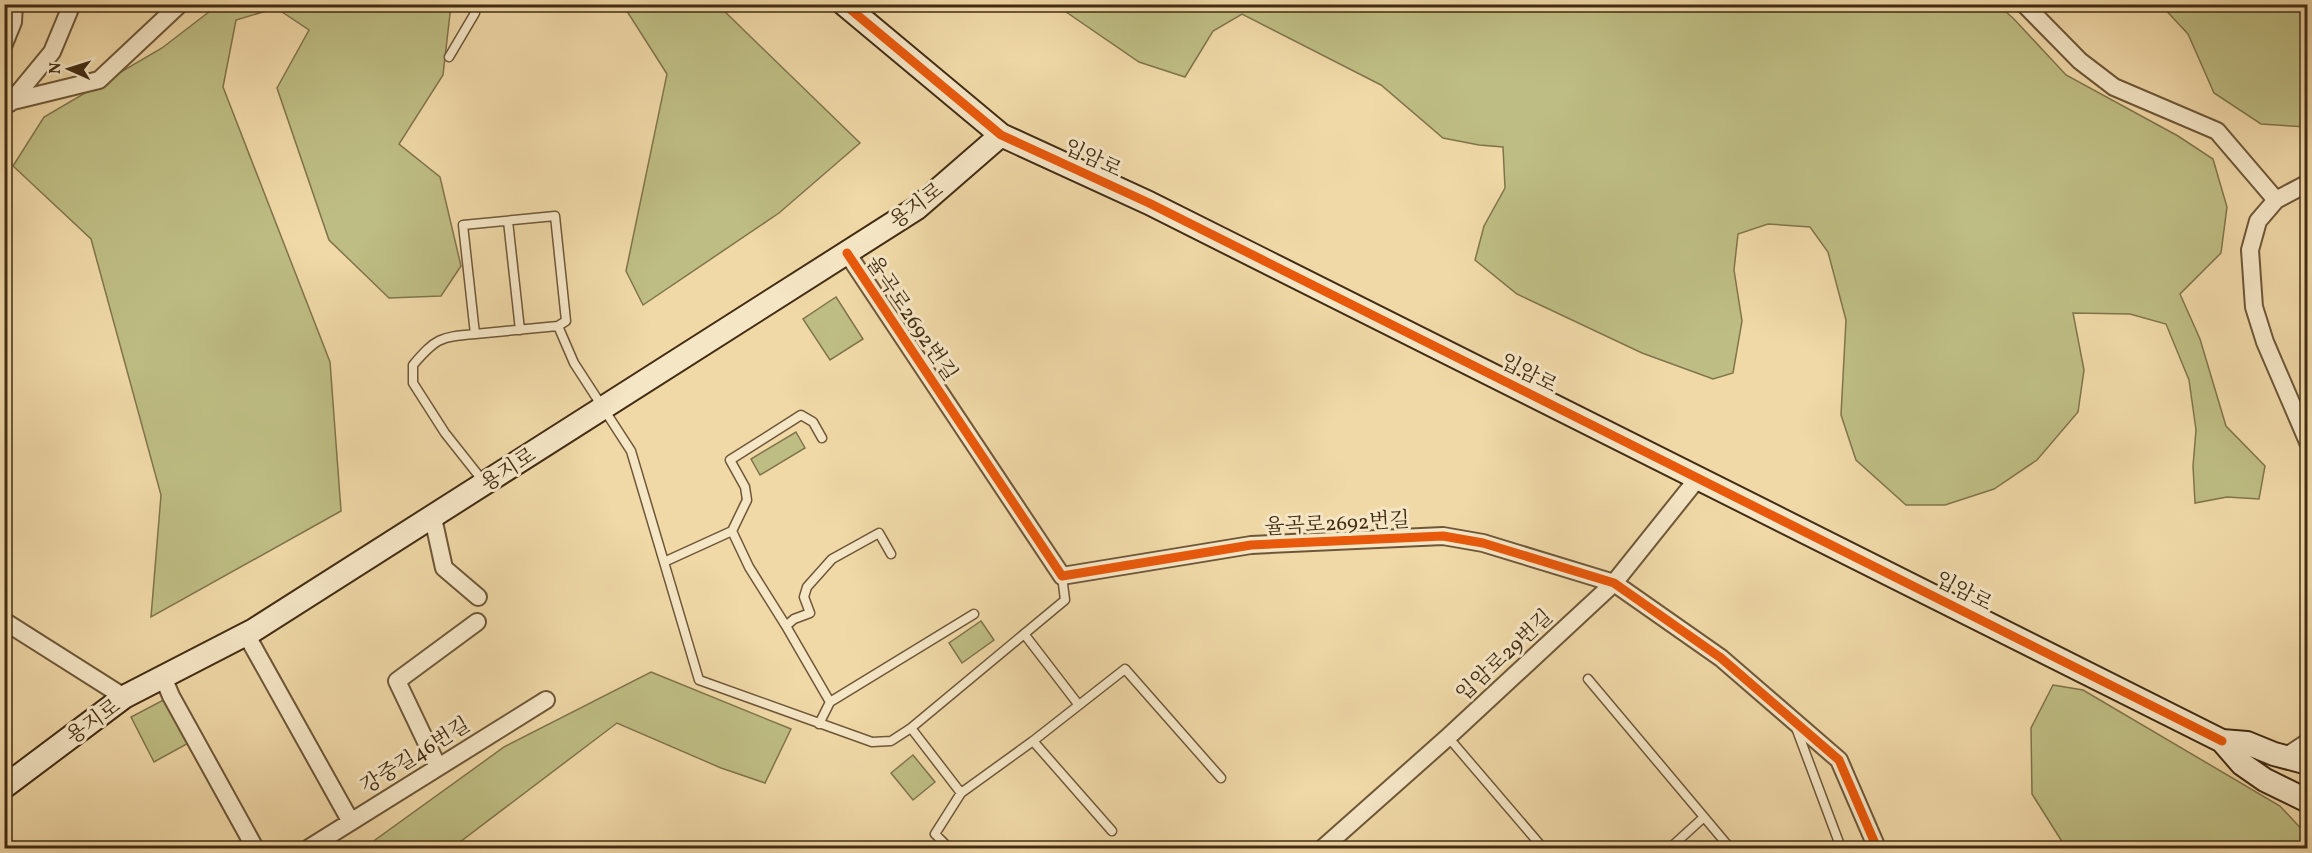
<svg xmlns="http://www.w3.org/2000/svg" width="2312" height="853" viewBox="0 0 2312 853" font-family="Vollkorn,'Noto Serif KR',serif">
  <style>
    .green { fill: #bebd83; stroke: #80744b; stroke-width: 1.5 }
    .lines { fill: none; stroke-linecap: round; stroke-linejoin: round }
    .lane-casing { stroke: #6e5738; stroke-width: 11 }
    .street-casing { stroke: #6e5738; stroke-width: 20 }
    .secondary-casing { stroke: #422c13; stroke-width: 26 }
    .lane { stroke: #f5e6c6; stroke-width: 8 }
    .street { stroke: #f5e6c6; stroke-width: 16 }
    .secondary { stroke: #f5e6c6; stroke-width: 22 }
    .cycleway-casing { stroke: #f5e6c6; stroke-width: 13 }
    .cycleway { stroke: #e8590c; stroke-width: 9 }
    .labels { text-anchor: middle; stroke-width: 6; stroke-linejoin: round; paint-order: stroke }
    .street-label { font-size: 21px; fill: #422c13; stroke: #f5e6c6 }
  </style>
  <rect width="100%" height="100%" fill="#f0d8a7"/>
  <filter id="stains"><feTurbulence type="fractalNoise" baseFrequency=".00333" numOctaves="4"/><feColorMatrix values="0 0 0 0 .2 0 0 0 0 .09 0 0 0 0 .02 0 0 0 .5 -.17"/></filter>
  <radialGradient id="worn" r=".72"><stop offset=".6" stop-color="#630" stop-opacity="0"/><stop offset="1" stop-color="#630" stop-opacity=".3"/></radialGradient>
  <path class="green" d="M218,5H451L443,75L399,144L440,177L461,266L441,296L389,298L329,240L277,88L309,30L276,8L236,20L223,87L330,362L341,511L151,617L161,495L91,239L13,166L44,117L162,48Z
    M623,5H718L860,143L779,213L643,305L626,271L667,74Z
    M1056,5H1998L2013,18L2066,75L2178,136L2213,159L2227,207L2221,253L2180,294L2200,339L2226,426L2265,466L2259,499L2227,497L2195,503L2193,466L2196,430L2189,380L2166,324L2130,314L2073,313L2084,370L2078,412L2037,460L1994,489L1945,505H1906L1856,460L1841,415L1846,320L1828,252L1810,227L1768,224L1738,234L1734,270L1742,321L1733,373L1713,379L1642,353L1517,294L1475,260L1484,226L1505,188L1503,147L1479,145L1443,138L1381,85L1242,14L1213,31L1185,77L1139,62Z
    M2161,5H2307V127L2261,124L2214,93L2188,34Z
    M836,297L863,339L830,360L803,319Z
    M796,432L805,448L760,475L751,459Z
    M981,621L994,640L962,663L949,643Z
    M651,672L791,729L765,783L721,768L617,723L452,848H364L504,747Z
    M2053,685L2083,690L2280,806L2307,835V848H2066L2032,794L2031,728Z
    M171,696L194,740L154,762L131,717Z
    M913,755L935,782L913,800L891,773Z"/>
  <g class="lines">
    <g class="lane-casing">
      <path id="lane" d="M449,57L475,13L470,4
        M555,216L566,321L558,326L475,334L463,225Z
        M508,221L520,330
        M558,326L574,363L631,451L699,680L872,742L891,741L911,728L1065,600L1062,576
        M475,334C440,337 436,338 413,365V383L445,433L483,481
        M732,531L749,567L786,626L794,619L810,613L804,597L807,587L832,559L879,533L891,554
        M664,562L732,531L747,500L745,487L730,460L801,415L813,422L822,438
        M786,626L830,702
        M1025,635L1078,704
        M1588,679L1704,817L1670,848
        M819,724L830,702L974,614
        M1795,725L1841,848
        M911,728L961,793L935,834L949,848
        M1448,737L1543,848
        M1033,741L1125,669L1221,778
        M961,793L1033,741L1112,831
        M1704,817L1730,848"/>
    </g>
    <g class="street-casing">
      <path id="street" d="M2024,4L2080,61L2114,87L2217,131L2276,200
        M4,44L13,22L14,4
        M13,101L99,80L180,4
        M10,103L52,52L72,4
        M2308,183L2276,200L2258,221L2250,250L2254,307L2265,342L2308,442
        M847,253L1062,576L1251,545L1443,536L1483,543L1614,583L1721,658L1839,760L1877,848
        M433,518L444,568L478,597
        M4,621L124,697
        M246,634L351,822
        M163,677L171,696L255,848
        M2285,757L2308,742
        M438,767L397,681L477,622
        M309,848L546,700
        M1323,848L1448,737L1614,583L1698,478"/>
    </g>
    <g class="secondary-casing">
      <path id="secondary" d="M844,4L1001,135L1149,203L2222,741
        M2308,763L2274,754L2247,743L2222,741L2242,764L2265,780L2308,801
        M4,787L124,697L254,630L917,208L1001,135"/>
    </g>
    <use href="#lane" class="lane"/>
    <use href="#street" class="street"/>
    <use href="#secondary" class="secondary"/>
    <g class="cycleway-casing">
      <path id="cycleway" d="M844,4L1001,135L1149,203L2222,741
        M847,253L1062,576L1251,545L1443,536L1483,543L1614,583L1721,658L1839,760L1877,848"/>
    </g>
    <use href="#cycleway" class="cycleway"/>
  </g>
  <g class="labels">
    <g class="street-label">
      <text transform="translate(1093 158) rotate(25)" y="7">입암로</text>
      <text transform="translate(916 205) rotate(-37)" y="7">용지로</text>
      <text transform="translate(912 318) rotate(56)" y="7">율곡로2692번길</text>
      <text transform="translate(1529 373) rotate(27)" y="7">입암로</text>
      <text transform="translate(508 469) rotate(-33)" y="7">용지로</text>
      <text transform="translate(1337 523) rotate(-3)" y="7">율곡로2692번길</text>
      <text transform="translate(1964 591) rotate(27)" y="7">입암로</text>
      <text transform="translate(1504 655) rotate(-43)" y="7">입암로29번길</text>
      <text transform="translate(93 721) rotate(-36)" y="7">용지로</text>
      <text transform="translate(415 755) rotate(-32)" y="7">강중길46번길</text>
    </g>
  </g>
  <rect width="2312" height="853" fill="none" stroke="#f0d8a7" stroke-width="24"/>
  <rect x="6" y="6" width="2300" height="841" fill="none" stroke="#422c13" stroke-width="3"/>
  <rect x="12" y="12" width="2288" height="829" fill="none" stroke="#422c13" stroke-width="1.5"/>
  <g transform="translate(69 69) rotate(273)" stroke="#f5e6c6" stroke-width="4.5" paint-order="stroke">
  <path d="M0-4.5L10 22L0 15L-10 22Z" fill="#422c13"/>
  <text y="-9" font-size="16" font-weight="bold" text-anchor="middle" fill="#422c13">N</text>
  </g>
  <rect width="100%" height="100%" filter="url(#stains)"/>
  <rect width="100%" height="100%" fill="url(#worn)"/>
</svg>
